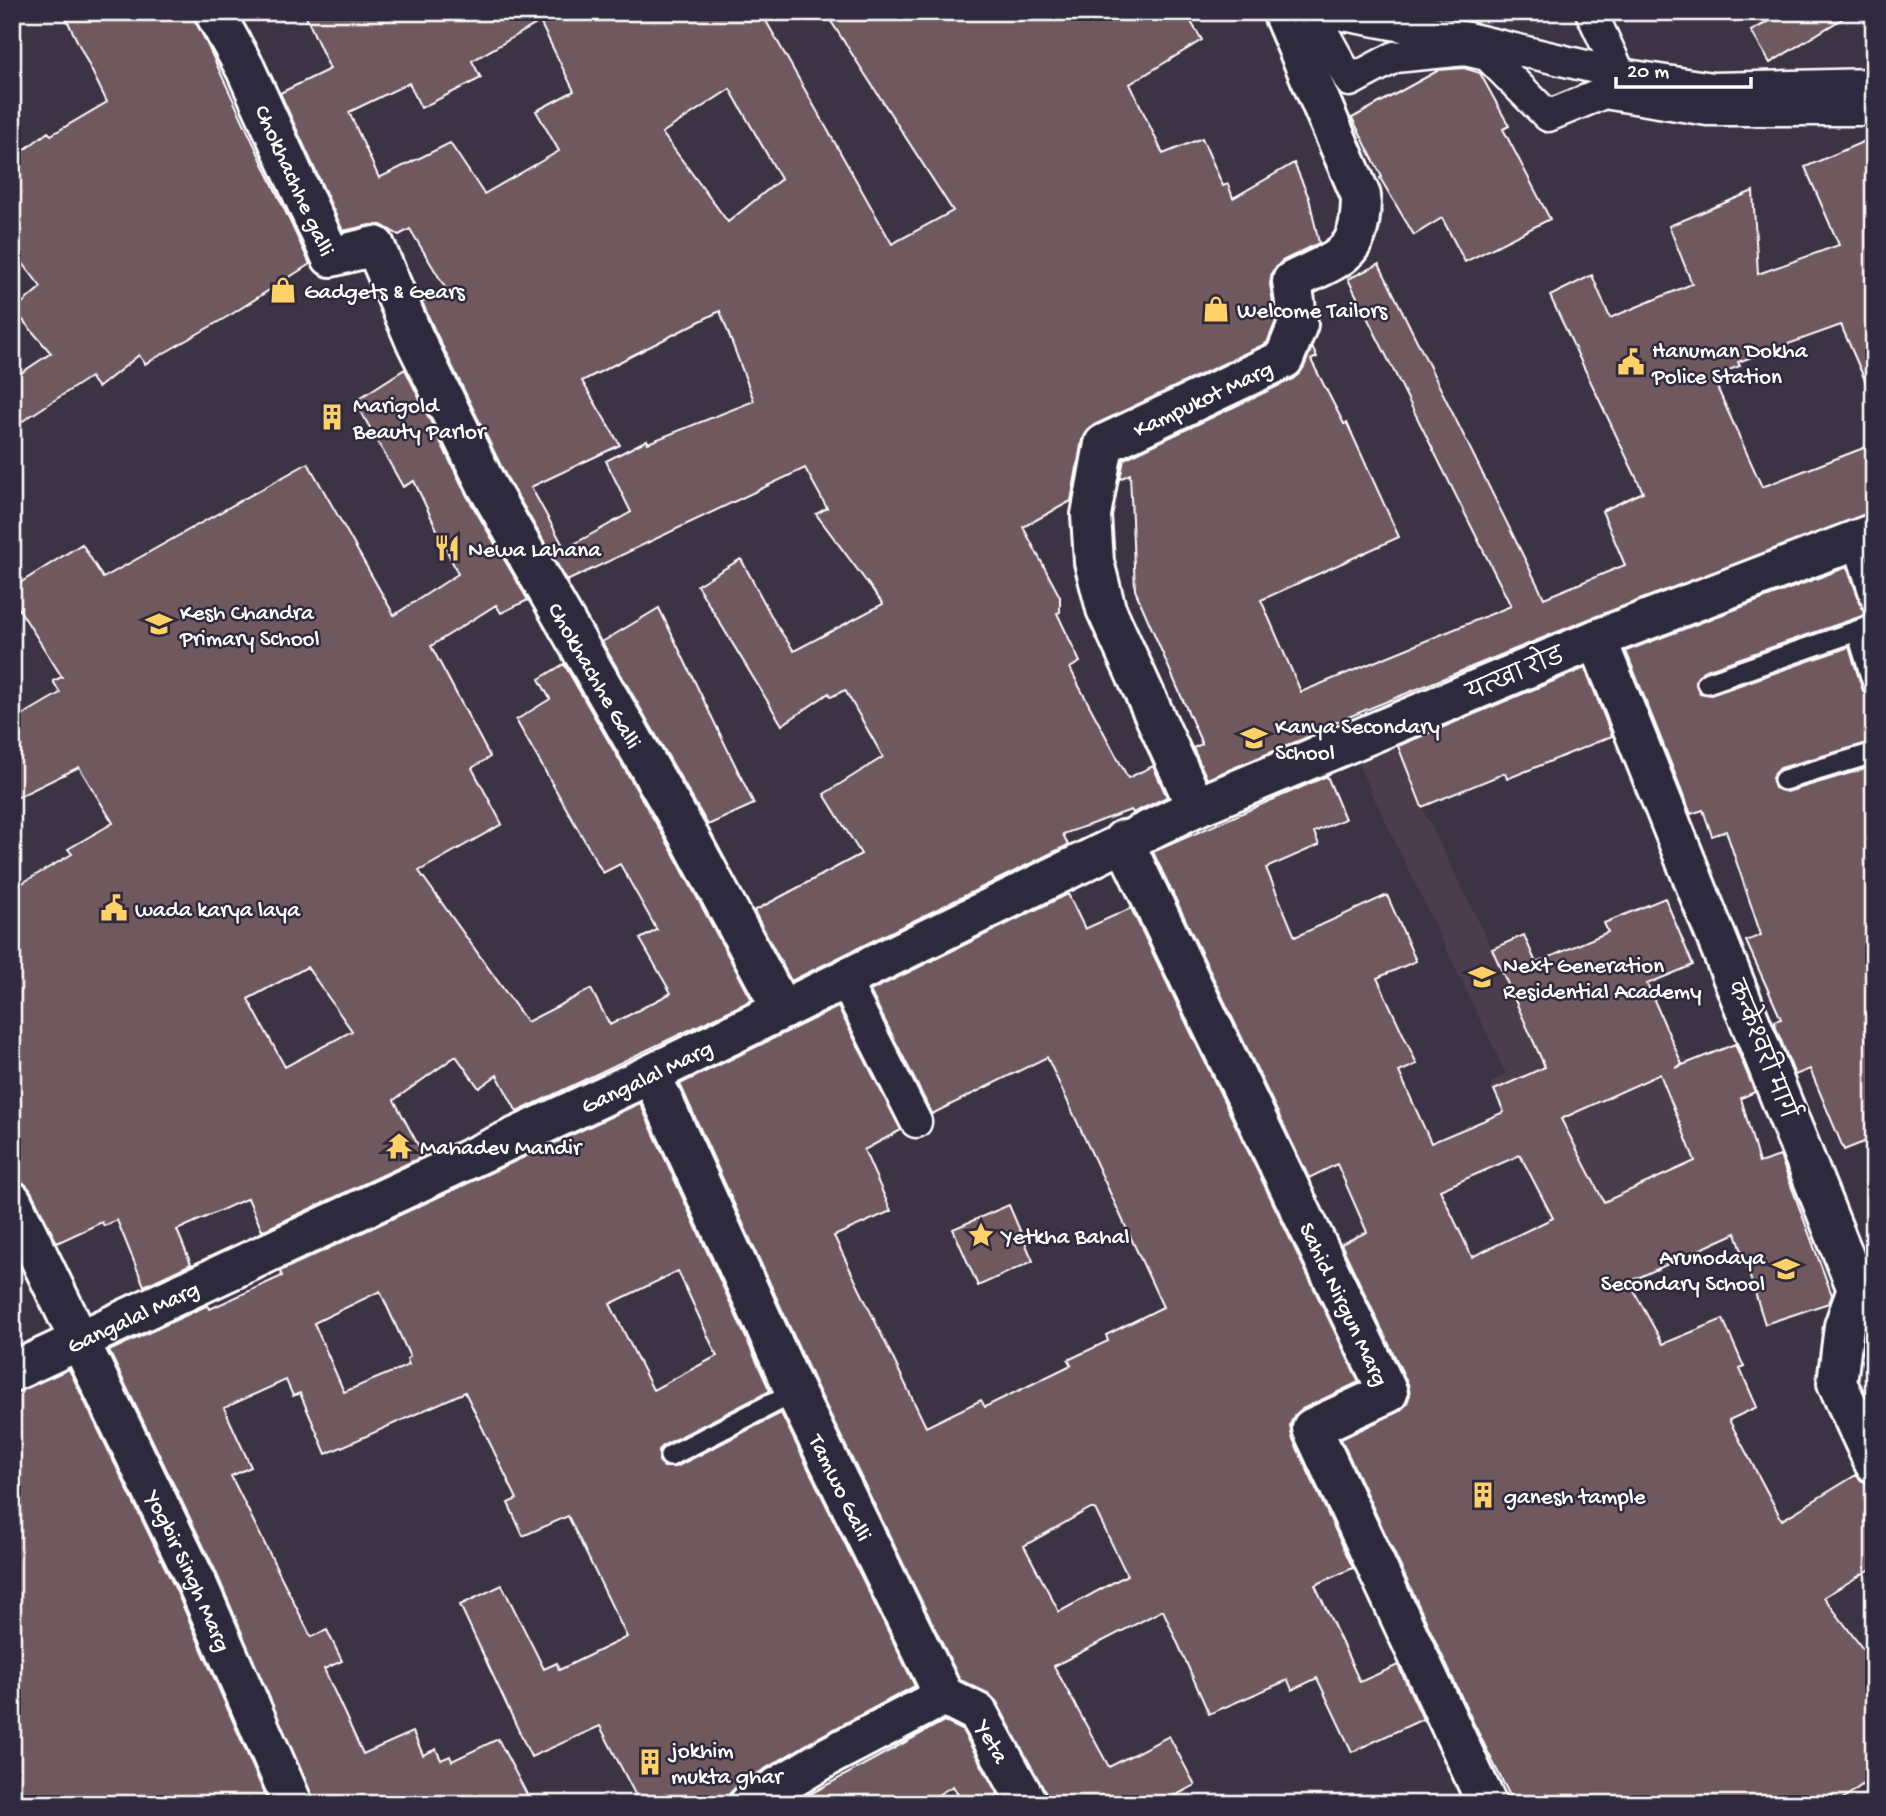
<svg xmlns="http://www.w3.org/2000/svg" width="1886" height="1816" viewBox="0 0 1886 1816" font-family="'Gochi Hand','Playpen Sans Deva',sans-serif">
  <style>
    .built { fill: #4b3e4c }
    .building { fill: #6f585f; stroke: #fff; stroke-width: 2; fill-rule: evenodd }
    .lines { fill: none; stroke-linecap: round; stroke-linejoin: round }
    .service-casing { stroke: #fff; stroke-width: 24 }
    .pedestrian-casing { stroke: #fff; stroke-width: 35 }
    .minor-casing { stroke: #fff; stroke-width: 44 }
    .tertiary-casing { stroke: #fff; stroke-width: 44 }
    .service { stroke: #2f2a3d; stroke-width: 19 }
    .pedestrian { stroke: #2f2a3d; stroke-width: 30 }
    .minor { stroke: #2f2a3d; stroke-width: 38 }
    .tertiary { stroke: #2f2a3d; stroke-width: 38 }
    .labels { text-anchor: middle; stroke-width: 5; stroke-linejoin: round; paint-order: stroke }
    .street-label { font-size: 23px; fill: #fff; stroke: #2f2a3d }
    .poi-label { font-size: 23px; fill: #fff; stroke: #2f2a3d; text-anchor: start }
  </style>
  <rect width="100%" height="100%" fill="#3c3344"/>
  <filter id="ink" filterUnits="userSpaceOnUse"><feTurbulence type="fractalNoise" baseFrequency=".0143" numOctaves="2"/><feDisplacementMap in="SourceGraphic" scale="14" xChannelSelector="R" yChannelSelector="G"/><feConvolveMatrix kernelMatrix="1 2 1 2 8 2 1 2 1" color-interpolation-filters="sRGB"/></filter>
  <g filter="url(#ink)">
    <path class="built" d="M1395,740L1422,807L1492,949L1535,1046L1597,1051L1612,1097L1685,1056L1735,1180L1565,1255L1490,1083L1506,1074L1354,756Z"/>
    <path class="building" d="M63,12H192L310,264L232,314L145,364L139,355L98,388L90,377L12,428V379L51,353L14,310L41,287L12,249V159L48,132L51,135L107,102Z
      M304,12H557L546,19L559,12H761L892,244L953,211L825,12H1185L1202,40L1130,84L1163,154L1202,138L1223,186L1228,184L1233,198L1294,163L1309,198L1319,243L1282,261L1272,272L1270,284L1276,321L1267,343L1094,425L1082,440L1071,501L1023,527L1060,597V612L1057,613L1080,662L1070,668L1079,686L1128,778L1153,766L1167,797L1133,813L1131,810L1063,834L1068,845L791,981L754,911L861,854L824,794L883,757L845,690L831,697L829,693L782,725L697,585L741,559L775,623L794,651L883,604L816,514L827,508L805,468L567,581L506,476L434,329L422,302L446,289L410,229L399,235L381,225H370L343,231L280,93L330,69ZM540,22L574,91L536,111L559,151L484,194L450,143L379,178L349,112L409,83L421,108L481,78L472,61ZM730,89L781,179L728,222L662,133ZM720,311L754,401L648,443L647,440L606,461L631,512L565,549L531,487L620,445L582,381Z
      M1786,12H1853L1770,63L1751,31Z
      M1464,68L1480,73L1509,126L1503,129L1550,219L1465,262L1442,218L1414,235L1380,178L1382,177L1352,118L1439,70Z
      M1874,137V401L1841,325L1738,362L1740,366L1712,376L1762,487L1874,444V512L1589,619L1309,733L1310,736L1207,779L1193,748L1202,744L1135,590L1130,474L1120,479L1124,459L1293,379L1304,367L1312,347L1317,357L1311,360L1344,424L1347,423L1399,537L1261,600L1301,692L1511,606L1348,279L1379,264L1544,598L1625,565L1602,511L1643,492L1550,296L1592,275L1610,318L1692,284L1669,226L1753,191L1758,274L1839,245L1805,167Z
      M405,369L467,496L528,600L501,613L496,605L431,646L490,757L472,768L502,824L419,871L527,1022L591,989L610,1025L671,993L640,939L657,930L620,864L603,873L516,720L550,699L539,679L564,664L672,851L752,1000L517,1112L497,1075L479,1088L456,1056L394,1100L424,1156L262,1231L248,1198L177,1230L191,1264L144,1286L117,1220L104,1226L102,1222L57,1243L31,1191L24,1183L12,1179V889L72,854L68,849L113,823L79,767L12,800V721L60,693L53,681L62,677L12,598V588L82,544L103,578L308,463L394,615L458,574L414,481L403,487L355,401ZM307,967L352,1031L285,1067L248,999Z
      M1847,567L1865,615L1703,671L1695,681L1700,693L1711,695L1849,647L1863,691L1874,699V741L1780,768L1772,778L1775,788L1787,792L1874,766V1138L1844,1150L1810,1069L1795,1075L1776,1028L1775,1021L1781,1019L1746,941L1761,935L1726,831L1712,836L1703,810L1691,814L1626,651Z
      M659,608L754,804L708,825L602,642Z
      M1585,668L1612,736L1507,779L1505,773L1422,807L1398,746Z
      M1327,776L1345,819L1314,832L1319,845L1266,868L1295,937L1387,895L1416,961L1377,978L1417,1064L1399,1072L1431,1143L1504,1112L1494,1090L1545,1067L1492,949L1524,935L1536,963L1608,932L1604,923L1665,898L1693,965L1647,984L1682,1064L1675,1068L1735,1044L1755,1092L1741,1098L1759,1163L1780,1156L1832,1295L1829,1303L1765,1324L1736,1233L1629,1282L1663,1344L1723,1319L1744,1367L1740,1369L1757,1407L1729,1420L1782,1520L1856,1475L1862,1481L1874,1485V1567L1824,1597L1874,1664V1776L1836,1804H1514L1474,1724L1341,1439L1398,1412L1406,1405L1410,1395L1408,1384L1341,1244L1367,1232L1337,1164L1309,1178L1153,852ZM1660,1074L1695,1161L1604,1202L1561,1119ZM1520,1155L1553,1218L1472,1257L1440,1190Z
      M1068,894L1085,929L1131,908L1359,1382L1302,1409L1294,1416L1290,1425L1292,1437L1353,1568L1315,1585L1360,1682L1398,1665L1423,1719L1352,1752L1317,1678L1292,1690L1288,1680L1209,1714L1163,1610L1054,1666L1109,1767L1169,1736L1195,1785L1160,1804H1050L997,1702L988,1693L960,1680L815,1383L680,1084L838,1007L901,1130L864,1150L891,1211L834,1236L926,1427L981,1400L985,1407L1071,1365L1068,1360L1108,1341L1106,1335L1163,1307L1047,1057L932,1114L870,991ZM1089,1509H1095L1127,1575L1059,1612L1024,1546Z
      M640,1103L770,1391L664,1445L659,1450V1461L664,1467H676L781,1413L915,1686L819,1737L738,1785L730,1793L727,1804H640L600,1726L531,1757L460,1605L502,1585L544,1669L557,1663L559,1670L627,1637L568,1516L523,1536L508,1503L517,1499L465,1392L326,1454L300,1393L293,1396L286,1380L224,1408L251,1467L231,1476L311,1637L327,1630L342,1661L324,1669L363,1754L413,1732L423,1755L436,1749L441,1760L450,1756L452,1761L498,1739L532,1804H314L216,1572L109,1351L208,1305L210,1309L282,1276L280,1271ZM678,1271L717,1356L653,1390L610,1304ZM380,1291L410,1357L407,1359L409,1365L344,1392L314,1323Z
      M1009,1205L1033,1261L978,1286L953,1229Z
      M69,1369L176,1590L269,1804H12V1394Z
      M944,1721L962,1730L1003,1804H964L953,1786L922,1804H792Z"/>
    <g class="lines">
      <g class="service-casing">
        <path id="service" d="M1852,541L1874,608
          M1857,631L1874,687
          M1707,683L1874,625
          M1784,780L1874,753
          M670,1456L795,1392"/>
      </g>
      <g class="pedestrian-casing">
        <path id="pedestrian" d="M1312,12L1350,81L1395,57L1465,50L1487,55L1548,116L1604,93L1707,110H1874
          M1327,12L1468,38L1620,74L1713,88L1874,84
          M1591,12L1620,74
          M845,981L916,1122"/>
      </g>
      <g class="minor-casing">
        <g id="minor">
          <path id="s1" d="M214,12L245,68L331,257L375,246L414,338L487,486L691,840L782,1010"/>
          <path id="s2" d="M1196,807L1106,609L1094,562L1091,515L1104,444L1284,359L1298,324L1292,281C1341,256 1361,257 1361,196L1282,12"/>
          <path id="s3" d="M1123,840L1388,1393L1312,1428L1487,1804"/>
          <path id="s4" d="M651,1074L795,1392L944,1696"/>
          <path id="s5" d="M12,1201L196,1581L293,1804"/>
          <path id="s6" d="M944,1696L978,1713L1028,1804"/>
          <path d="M749,1804L829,1756L944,1696"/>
        </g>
      </g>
      <g class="tertiary-casing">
        <g id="tertiary">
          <path d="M1597,639L1857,1289L1844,1326L1837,1383L1874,1463"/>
          <path id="s7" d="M12,1372L651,1074L1196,807L1597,639L1874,533"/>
        </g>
      </g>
      <use href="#service" class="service"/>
      <use href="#pedestrian" class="pedestrian"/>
      <use href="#minor" class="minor"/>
      <use href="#tertiary" class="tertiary"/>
    </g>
  </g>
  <defs>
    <g id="shop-bare" transform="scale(2.1)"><path d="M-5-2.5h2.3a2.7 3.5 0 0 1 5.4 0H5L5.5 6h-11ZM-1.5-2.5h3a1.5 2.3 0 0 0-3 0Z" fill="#ffd166" stroke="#2f2a3d" stroke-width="2.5" paint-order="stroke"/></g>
    <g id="civic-bare" transform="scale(2.1)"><path d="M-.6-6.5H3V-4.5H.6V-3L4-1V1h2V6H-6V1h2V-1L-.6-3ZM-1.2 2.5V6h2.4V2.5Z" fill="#ffd166" stroke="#2f2a3d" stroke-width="2.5" paint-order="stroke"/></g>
    <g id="building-bare" transform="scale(2.1)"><path d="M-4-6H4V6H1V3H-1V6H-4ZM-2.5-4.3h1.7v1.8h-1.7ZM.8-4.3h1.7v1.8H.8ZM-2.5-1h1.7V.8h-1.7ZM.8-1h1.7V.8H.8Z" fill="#ffd166" stroke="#2f2a3d" stroke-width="2.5" paint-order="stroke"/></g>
    <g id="restaurant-bare" transform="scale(2.1)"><path d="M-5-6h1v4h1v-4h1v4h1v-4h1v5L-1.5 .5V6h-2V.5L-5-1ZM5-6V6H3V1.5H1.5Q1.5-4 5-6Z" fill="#ffd166" stroke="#2f2a3d" stroke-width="2.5" paint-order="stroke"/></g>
    <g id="school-bare" transform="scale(2.1)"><path d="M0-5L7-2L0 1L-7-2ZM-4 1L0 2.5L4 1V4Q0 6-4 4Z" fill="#ffd166" stroke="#2f2a3d" stroke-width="2.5" paint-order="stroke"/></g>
    <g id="temple-bare" transform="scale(2.1)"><path d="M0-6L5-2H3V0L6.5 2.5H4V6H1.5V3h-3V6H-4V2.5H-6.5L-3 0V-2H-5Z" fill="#ffd166" stroke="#2f2a3d" stroke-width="2.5" paint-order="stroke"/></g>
    <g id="sight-bare" transform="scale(2.1)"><path d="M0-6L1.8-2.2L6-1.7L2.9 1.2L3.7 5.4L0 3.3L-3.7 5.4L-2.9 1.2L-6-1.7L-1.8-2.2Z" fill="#ffd166" stroke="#2f2a3d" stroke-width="2.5" paint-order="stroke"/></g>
  </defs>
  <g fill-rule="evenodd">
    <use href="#shop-bare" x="283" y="290"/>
    <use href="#shop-bare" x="1216" y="309"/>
    <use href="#civic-bare" x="1631" y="362"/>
    <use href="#building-bare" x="332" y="417"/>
    <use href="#restaurant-bare" x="447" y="548"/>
    <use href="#school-bare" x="159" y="624"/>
    <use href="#school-bare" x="1254" y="738"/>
    <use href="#civic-bare" x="114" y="908"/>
    <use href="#school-bare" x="1482" y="977"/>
    <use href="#temple-bare" x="399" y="1146"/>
    <use href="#sight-bare" x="981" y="1235"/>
    <use href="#school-bare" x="1786" y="1269"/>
    <use href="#building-bare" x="1483" y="1495"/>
    <use href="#building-bare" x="650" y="1762"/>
  </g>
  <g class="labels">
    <g class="street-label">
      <text dy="8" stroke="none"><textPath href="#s1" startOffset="187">Chokhachhe galli</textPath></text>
      <text dy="8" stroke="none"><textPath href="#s2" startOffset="494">Kampukot Marg</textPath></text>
      <text transform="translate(1515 673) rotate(-23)" y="8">यत्खा रोड</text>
      <text dy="8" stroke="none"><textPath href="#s1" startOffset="800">Chokhachhe Galli</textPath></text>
      <text transform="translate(1763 1049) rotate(68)" y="8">कन्केश्वरी मार्ग</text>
      <text dy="8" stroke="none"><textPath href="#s7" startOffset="700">Gangalal Marg</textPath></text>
      <text dy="8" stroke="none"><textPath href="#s3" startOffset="514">Sahid Nirgun Marg</textPath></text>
      <text dy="8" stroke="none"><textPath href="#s7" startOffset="133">Gangalal Marg</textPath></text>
      <text dy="8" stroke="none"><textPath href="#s4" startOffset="455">Tamwo Galli</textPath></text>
      <text dy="8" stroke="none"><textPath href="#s5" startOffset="410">Yogbir Singh Marg</textPath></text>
      <text dy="8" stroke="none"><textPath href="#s6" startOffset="70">Yeta</textPath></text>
    </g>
    <g class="poi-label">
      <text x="304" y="298">Gadgets &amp; Gears</text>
      <text x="1237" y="317">Welcome Tailors</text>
      <text x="1652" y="357">Hanuman Dokha<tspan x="1652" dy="26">Police Station</tspan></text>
      <text x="353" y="412">Marigold<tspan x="353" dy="26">Beauty Parlor</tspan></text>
      <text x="468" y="556">Newa Lahana</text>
      <text x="180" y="619">Kesh Chandra<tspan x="180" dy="26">Primary School</tspan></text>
      <text x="1275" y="733">Kanya Secondary<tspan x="1275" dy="26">School</tspan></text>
      <text x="135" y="916">wada karya laya</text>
      <text x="1503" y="972">Next Generation<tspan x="1503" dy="26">Residential Academy</tspan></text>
      <text x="420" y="1154">Mahadev Mandir</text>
      <text x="1002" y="1243">Yetkha Bahal</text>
      <text x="1765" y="1264" text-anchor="end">Arunodaya<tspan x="1765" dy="26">Secondary School</tspan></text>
      <text x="1504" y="1503">ganesh tample</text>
      <text x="671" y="1757">jokhim<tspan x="671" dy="26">mukta ghar</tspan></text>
    </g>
  </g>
  <rect width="1886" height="1816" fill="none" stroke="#2f2a3d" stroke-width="42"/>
  <rect x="21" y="21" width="1844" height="1774" fill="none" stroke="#fff" stroke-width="2.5" filter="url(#ink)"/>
  <path d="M1616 77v10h135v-10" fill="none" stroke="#ffffff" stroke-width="3.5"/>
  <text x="1627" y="77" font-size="21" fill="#ffffff" stroke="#2f2a3d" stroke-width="5" paint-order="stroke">20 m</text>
</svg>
